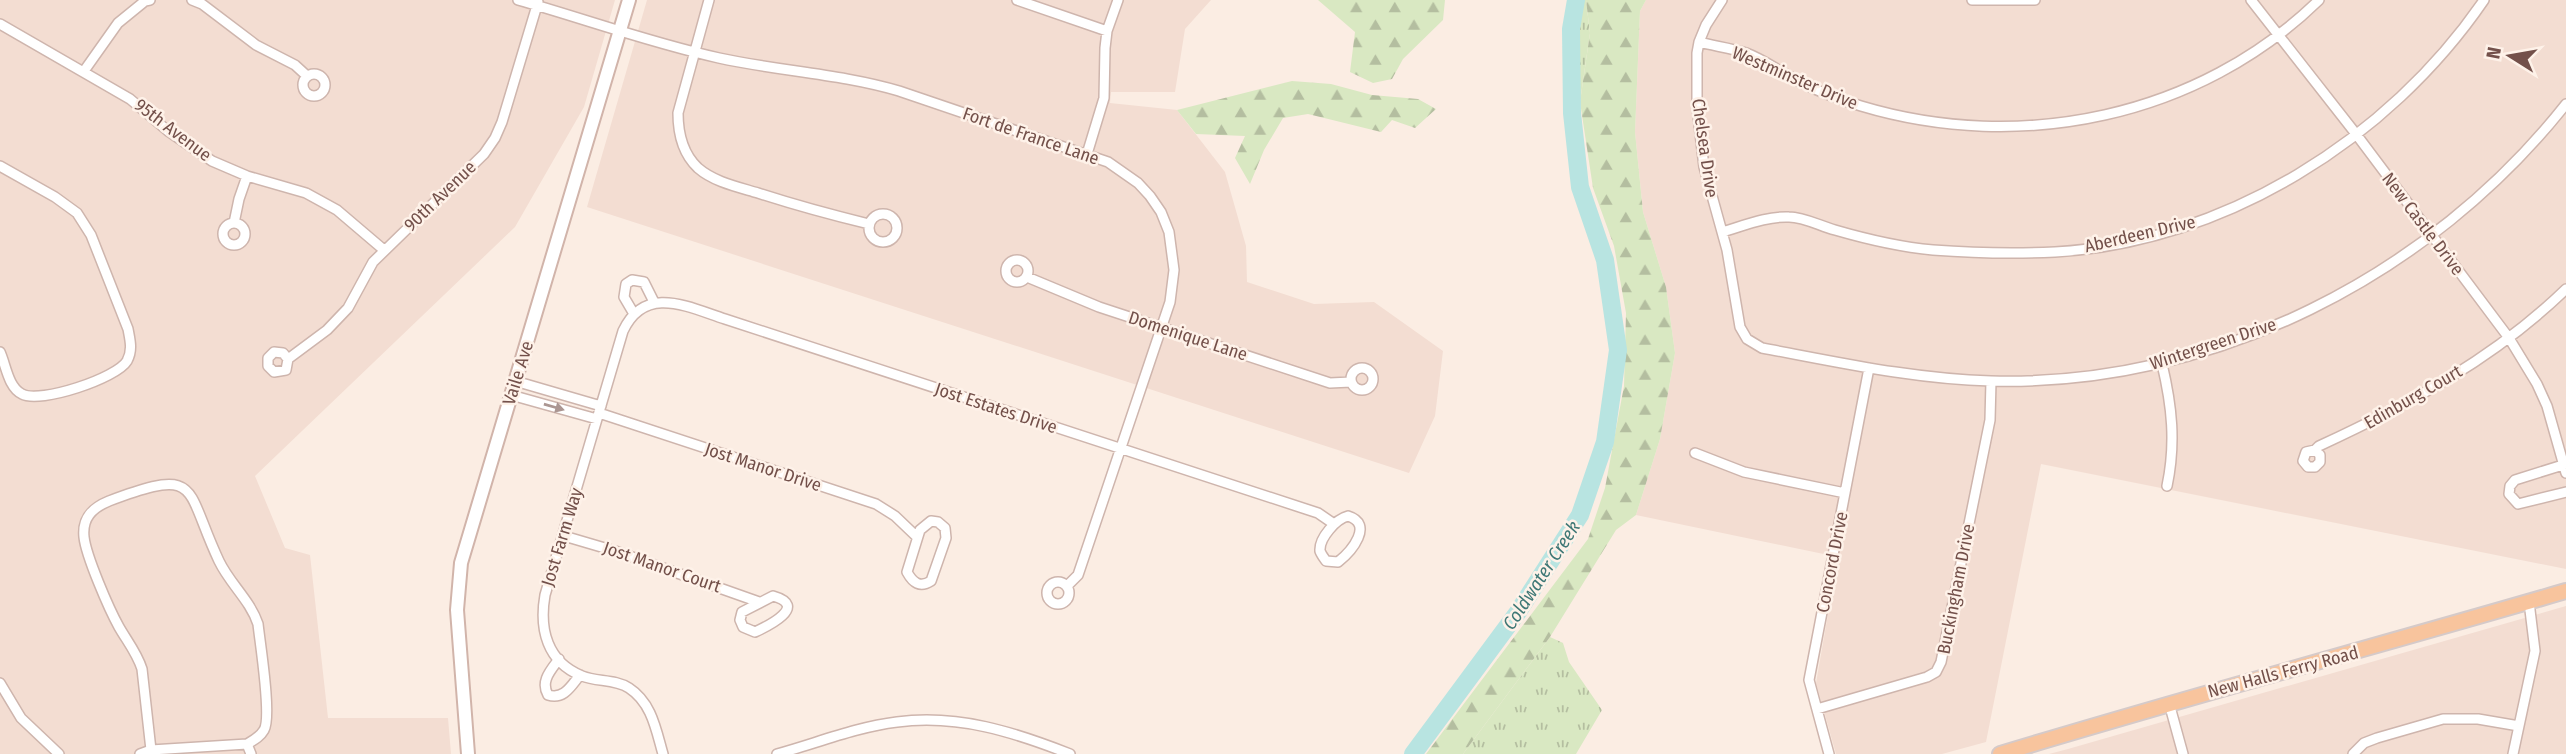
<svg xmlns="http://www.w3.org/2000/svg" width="2566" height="754" viewBox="0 0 2566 754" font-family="'Fira Sans Condensed',sans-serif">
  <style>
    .residential { fill: #f3ddd2 }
    .grass { fill: url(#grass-tufts) }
    .forest { fill: url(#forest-firs) }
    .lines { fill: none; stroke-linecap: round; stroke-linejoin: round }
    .river { stroke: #b8e4e1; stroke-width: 18 }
    .minor-casing { stroke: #ceb5ad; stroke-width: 12 }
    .secondary-casing { stroke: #d1b4aa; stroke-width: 16 }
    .primary-casing { stroke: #d5cac9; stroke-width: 18 }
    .minor { stroke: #fff; stroke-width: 9 }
    .secondary { stroke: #fff; stroke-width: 12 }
    .primary { stroke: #f8c49d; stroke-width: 14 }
    .oneway { fill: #ab9692 }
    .labels { text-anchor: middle; stroke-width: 5; stroke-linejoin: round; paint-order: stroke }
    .street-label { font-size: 18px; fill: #73504a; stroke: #fef2e9 }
    .water-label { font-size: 19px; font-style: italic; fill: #3f7876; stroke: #fef2e9 }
  </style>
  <defs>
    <pattern id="grass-tufts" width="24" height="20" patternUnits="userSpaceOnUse" patternTransform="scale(1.75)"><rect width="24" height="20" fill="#d9e8c2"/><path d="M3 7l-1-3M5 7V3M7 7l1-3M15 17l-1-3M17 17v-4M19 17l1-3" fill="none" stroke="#b4bea0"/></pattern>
    <pattern id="forest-firs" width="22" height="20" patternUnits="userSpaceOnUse" patternTransform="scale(1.75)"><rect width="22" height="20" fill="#d9e8c2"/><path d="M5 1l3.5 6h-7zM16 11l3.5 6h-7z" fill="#b4bea0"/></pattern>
  </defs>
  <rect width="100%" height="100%" fill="#fbede3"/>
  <path class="residential" d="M0,0H615L584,107L515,227L255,476L285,548L310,555L328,718H448L451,754H0Z
    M647,0H1211L1185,29L1175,92H1111L1110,103L1177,110L1225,172L1246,246L1247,282L1314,304L1374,302L1443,351L1435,416L1409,473L587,207Z
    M1646,0H2566V569L2041,464L1986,742L1942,754H1836L1816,683L1838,557L1636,515L1660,439L1675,353L1666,287L1643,212L1635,132L1640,11Z
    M2566,606V754H2049L2068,749Z"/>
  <path class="grass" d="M1577,0H1586L1590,33L1580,102L1574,45Z
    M1550,637L1563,643L1569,662L1602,710L1576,754H1463Z"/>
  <path class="forest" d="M1318,0H1445L1443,20L1403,59L1392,79L1373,83L1350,72L1355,32Z
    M1586,0H1646L1640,11L1635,132L1643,212L1666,287L1675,353L1660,439L1636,515L1616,530L1550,637L1463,754H1426L1588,539L1605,488L1624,386L1626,313L1614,246L1593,188L1580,102L1590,33Z
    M1292,81L1331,84L1372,95L1418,99L1436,109L1415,128L1392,120L1381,132L1308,114L1283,118L1264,150L1250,184L1235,158L1245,136L1196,134L1177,110Z"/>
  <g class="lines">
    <path class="river" d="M1413,754L1518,612L1580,515L1605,442L1618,350L1605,260L1580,187L1572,113L1571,29L1576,0"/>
    <g class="minor-casing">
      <path id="minor" d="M192,0L202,4L256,45L295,65L307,76
        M518,0C585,19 651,43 719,58C778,71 842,74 899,91L1108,162L1138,183L1150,196L1161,212L1169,232L1174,270L1170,302L1078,575L1067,586
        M709,0L678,113C678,133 682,153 698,168C714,182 738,187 758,193C795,205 832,215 869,224
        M1017,0L1107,31
        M1722,0L1706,25L1699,42L1697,53V107L1704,167L1727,250L1740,327L1747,339L1762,348C1838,362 1913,379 1991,381C2213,387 2430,276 2566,104
        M1972,0H2035
        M2251,0L2356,134L2509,338L2537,384L2547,406L2566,473
        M0,24L130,99L168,131L212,161L247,176L306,193L337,210L384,250
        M1699,42C1714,46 1731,48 1746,53C1765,60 1783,74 1802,83C1820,92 1841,100 1861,106C2021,154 2199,117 2319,0
        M84,71L118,23L145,1L150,0
        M303 85a11 11 0 1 1 22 0a11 11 0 1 1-22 0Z
        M1087,154L1104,98L1105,48L1107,31L1118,0
        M0,166L55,197L77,213L91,235L128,329C130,340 133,350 127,361C117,378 40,404 22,394C8,387 6,365 0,352
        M869 228a14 14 0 1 1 28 0a14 14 0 1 1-28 0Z
        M234,223L239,199L247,176
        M223 234a11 11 0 1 1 22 0a11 11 0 1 1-22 0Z
        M1722,232C1743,226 1767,216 1789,217C1804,217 1820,226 1835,230C1866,239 1900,247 1933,250C1973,253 2015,254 2055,252C2225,242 2389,139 2484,0
        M1006 271a11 11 0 1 1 22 0a11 11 0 1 1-22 0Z
        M1027,277L1099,307L1330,383L1351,382
        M634,314L624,297L626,284L632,280L644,282L654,302
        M288,359L283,353L274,352L268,358V366L274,372L286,370L288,359L327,330L348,308L373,262L484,154L495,138L502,122L538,2
        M2162,364C2172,406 2176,443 2167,486
        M1351 379a11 11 0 1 1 22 0a11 11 0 1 1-22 0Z
        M515,381L601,406
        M511,395L597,419
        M599,413L876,504L895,516L917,537
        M2315,450L2320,455V462L2315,467H2308L2303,461L2306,452L2315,450L2319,446C2408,405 2495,358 2566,289
        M1695,453L1744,472L1845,493
        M2566,464L2515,480L2510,486L2509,494L2518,504L2566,492
        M1348,516C1374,524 1352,551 1338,562L1326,561C1324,558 1321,554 1320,551C1319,538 1336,519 1348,516Z
        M931,521L938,522L945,528L946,538L931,581C920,588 913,583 907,572L920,530Z
        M564,536L615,551L759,602
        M1047 593a11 11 0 1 1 22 0a11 11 0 1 1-22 0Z
        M773,596C809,606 768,626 755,632L743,627L740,620L742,612Z
        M559,659C551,670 540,681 548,695C564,700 571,686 580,675
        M0,683L21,718L59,754
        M2169,703L2183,754
        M1817,709L1927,677L1936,672L1941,662L1990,420L1991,381
        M247,744L251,754
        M140,754L151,750L247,744C254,740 260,737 264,730C272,717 260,643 258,624C250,600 230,584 219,561C184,487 202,466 109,501C92,508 82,518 84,537C86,556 109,609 119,627C127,641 137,653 142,669L151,750
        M663,754C656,730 652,703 629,688C615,679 597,682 582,676C547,662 539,629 545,595L623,331C645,284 688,307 725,319L1318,513L1334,524
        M777,754C817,743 856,727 897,722C958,714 1014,732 1070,754
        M1829,754L1809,680L1869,368
        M2353,754L2364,743L2377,738L2443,719H2478L2519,726
        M2513,754L2535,651L2529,602"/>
    </g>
    <g class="secondary-casing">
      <path id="secondary" d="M468,754L457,610L461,563L629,0"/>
    </g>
    <g class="primary-casing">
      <path id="primary" d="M2000,754C2188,697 2377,646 2566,591"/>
    </g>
    <use href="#minor" class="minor"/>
    <use href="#secondary" class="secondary"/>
    <use href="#primary" class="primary"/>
  </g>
  <defs><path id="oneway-solid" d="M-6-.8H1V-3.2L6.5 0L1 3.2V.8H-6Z" transform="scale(1.75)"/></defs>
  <use class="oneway" href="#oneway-solid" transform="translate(554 407) rotate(16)"/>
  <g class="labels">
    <g class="street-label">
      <text transform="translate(1795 78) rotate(23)" y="6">Westminster Drive</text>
      <text transform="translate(173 130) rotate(37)" y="6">95th Avenue</text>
      <text transform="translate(1031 136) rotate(19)" y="6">Fort de France Lane</text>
      <text transform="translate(1705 148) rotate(82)" y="6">Chelsea Drive</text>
      <text transform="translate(440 196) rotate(-44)" y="6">90th Avenue</text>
      <text transform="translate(2423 224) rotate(53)" y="6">New Castle Drive</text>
      <text transform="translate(2140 234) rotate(-13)" y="6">Aberdeen Drive</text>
      <text transform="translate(1188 336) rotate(18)" y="6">Domenique Lane</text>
      <text transform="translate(2213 344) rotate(-18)" y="6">Wintergreen Drive</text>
      <text transform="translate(518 373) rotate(-73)" y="6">Vaile Ave</text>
      <text transform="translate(2413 397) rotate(-30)" y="6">Edinburg Court</text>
      <text transform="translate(996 408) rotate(18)" y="6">Jost Estates Drive</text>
      <text transform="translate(763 467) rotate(18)" y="6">Jost Manor Drive</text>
      <text transform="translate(562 537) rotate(-73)" y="6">Jost Farm Way</text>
      <text transform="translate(1832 562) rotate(-79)" y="6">Concord Drive</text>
      <text transform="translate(662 567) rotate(19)" y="6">Jost Manor Court</text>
      <text transform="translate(1956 589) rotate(-79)" y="6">Buckingham Drive</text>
      <text transform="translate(2283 672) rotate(-15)" y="6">New Halls Ferry Road</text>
    </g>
    <g class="water-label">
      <text transform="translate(1541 575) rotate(-57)" y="7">Coldwater Creek</text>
    </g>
  </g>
  <g transform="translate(2510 56) rotate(281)" stroke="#fef2e9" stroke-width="5" paint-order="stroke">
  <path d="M0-5L12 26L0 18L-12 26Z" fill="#73504a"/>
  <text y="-10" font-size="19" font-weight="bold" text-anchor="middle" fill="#73504a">N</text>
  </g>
</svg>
